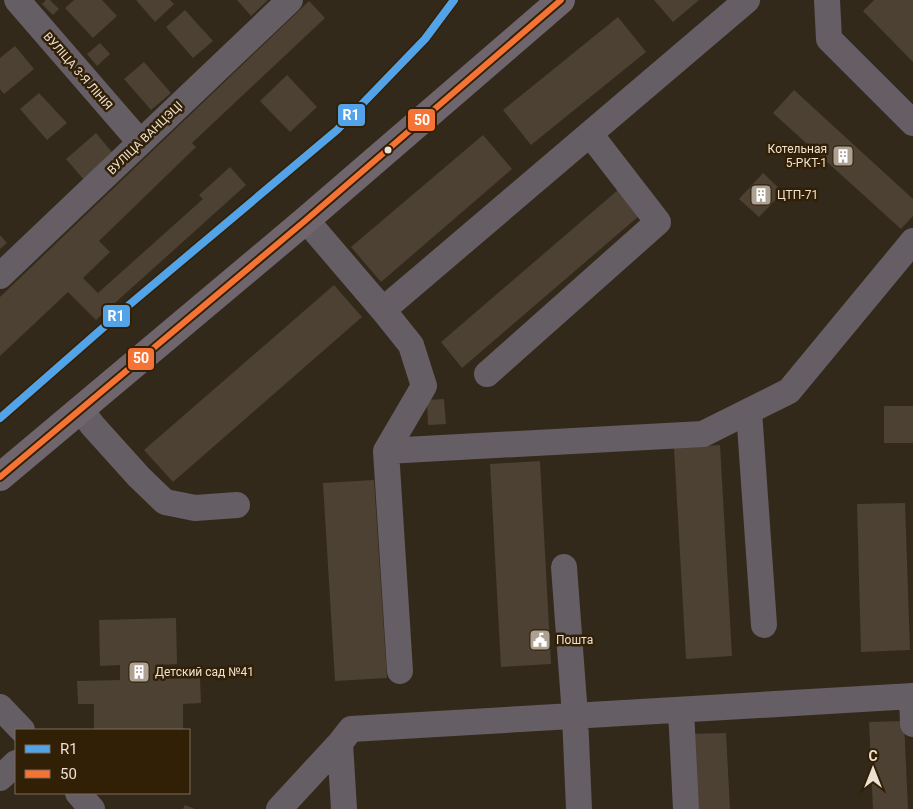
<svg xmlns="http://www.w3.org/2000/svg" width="913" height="809" viewBox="0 0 913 809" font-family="Roboto,sans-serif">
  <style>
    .building { fill: #4c4133 }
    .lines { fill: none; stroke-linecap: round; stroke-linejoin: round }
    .minor { stroke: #655e64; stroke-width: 26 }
    .major { stroke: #6f656d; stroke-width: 28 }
    .bus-1-casing { stroke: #322006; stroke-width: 10 }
    .bus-1 { stroke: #f57335; stroke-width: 6 }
    .rail-1-casing { stroke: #322006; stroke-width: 11 }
    .rail-1 { stroke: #53a3e8; stroke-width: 8 }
    .bus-dot { fill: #ede1d2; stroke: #322006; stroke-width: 2 }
    .labels { text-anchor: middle; stroke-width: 5; stroke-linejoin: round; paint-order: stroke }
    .street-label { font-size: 12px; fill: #ede1d2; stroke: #322006 }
    .poi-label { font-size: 12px; fill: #ede1d2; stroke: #322006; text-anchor: start }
    .line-badge { stroke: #322006; stroke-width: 2 }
    .badge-label { font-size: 14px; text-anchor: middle; font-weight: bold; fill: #fff }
  </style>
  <rect width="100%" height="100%" fill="#33291b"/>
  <path class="building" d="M46,0H50L59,9L53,15L42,4Z
    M74,0H102L117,16L93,38L65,8Z
    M136,0H170L174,4L155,22Z
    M237,0H268L251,16Z
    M654,0H699L673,22Z
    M874,0H913V62L863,11Z
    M309,1L325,18L192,143L196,147L99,241L110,252L83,278L98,293L203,199L199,195L230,167L246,185L96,320L68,292L0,356V297Z
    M185,10L213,41L193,58L166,27Z
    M618,17L646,52L531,145L503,110Z
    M100,43L110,54L97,66L87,54Z
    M15,46L34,69L4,94L0,89V58Z
    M144,62L171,93L151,110L124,79Z
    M287,75L317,107L290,132L260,101Z
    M794,90L913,199V216L901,229L773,113Z
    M39,93L67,123L47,140L20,109Z
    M96,133L116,157L85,181L66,159Z
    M483,135L512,169L381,282L351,247Z
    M763,173L783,192L759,217L739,199Z
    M618,190L640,215L462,368L441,342Z
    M0,235L7,243L0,249Z
    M334,285L362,317L173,482L144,450Z
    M444,399L446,424L428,425L427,400Z
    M884,406H913V443H884Z
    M720,445L732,656L686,659L674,448Z
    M540,461L551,664L501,667L490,464Z
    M374,480L387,678L335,681L323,483Z
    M905,503L910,650L861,652L857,504Z
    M176,618L177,664L158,665V679L200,678L201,703L183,704V730H94V704H78L77,681L120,680V665L100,666L99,620Z
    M904,721L908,809H873L869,722Z
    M726,733L730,809H693L689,734Z
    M185,805L195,809H183Z"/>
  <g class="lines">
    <path class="minor" d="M17,0L140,142
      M827,0L829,39L913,123
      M306,220L383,310L747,0
      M0,276L290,0
      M383,310L411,345L424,386L386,451L400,671
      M487,374L658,222L590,134
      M80,409L93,426L139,477L165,502L195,508L237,505
      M749,411L764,625
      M386,451L703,434L789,391L913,241
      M564,567L575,716L579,809
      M912,696L913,724
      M0,707L22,730
      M681,710L686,809
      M340,743L344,809
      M0,778L16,763
      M78,793L92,809
      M279,809L340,743L351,729L913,696"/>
    <path class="major" d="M0,477L306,220L561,0"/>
    <g class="bus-1-casing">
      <path id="bus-1" d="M0,477L306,220L561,0"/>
    </g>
    <use href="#bus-1" class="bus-1"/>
    <g class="rail-1-casing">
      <path id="rail-1" d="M0,418L129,305L337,130L425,39L454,0"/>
    </g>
    <use href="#rail-1" class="rail-1"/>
  </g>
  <defs>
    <g id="building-square" transform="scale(1.125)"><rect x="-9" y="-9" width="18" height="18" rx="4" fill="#aca192" stroke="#322006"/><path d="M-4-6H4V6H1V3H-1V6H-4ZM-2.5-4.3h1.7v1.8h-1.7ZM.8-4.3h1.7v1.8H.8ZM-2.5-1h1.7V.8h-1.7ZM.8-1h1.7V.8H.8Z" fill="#fff"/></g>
    <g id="civic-square" transform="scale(1.125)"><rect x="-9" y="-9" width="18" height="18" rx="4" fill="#aca192" stroke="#322006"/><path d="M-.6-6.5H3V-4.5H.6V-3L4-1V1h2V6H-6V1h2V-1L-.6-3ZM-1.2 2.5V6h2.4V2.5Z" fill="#fff"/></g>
  </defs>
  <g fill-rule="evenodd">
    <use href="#building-square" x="843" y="156"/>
    <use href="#building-square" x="761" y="195"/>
    <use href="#civic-square" x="540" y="640"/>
    <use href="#building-square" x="139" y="672"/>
  </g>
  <circle class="bus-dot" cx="388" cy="150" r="4.5"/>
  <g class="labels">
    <g class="street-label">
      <text transform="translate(78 71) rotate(49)" y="4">ВУЛІЦА 3-Я ЛІНІЯ</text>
      <text transform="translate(145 138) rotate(-44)" y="4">ВУЛІЦА ВАНЦЭЦІ</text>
    </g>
    <g class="poi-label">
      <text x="827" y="153" text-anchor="end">Котельная<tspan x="827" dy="14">5-РКТ-1</tspan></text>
      <text x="777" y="199">ЦТП-71</text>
      <text x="556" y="644">Пошта</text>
      <text x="155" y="676">Детский сад №41</text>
    </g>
  </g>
  <g class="line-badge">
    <rect x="337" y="103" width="29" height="24" rx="5" fill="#53a3e8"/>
    <rect x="407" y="108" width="29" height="24" rx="5" fill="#f57335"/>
    <rect x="102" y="304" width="29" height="24" rx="5" fill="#53a3e8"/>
    <rect x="127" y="347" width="28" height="24" rx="5" fill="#f57335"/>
  </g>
  <g class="badge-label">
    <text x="351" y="120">R1</text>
    <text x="422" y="125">50</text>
    <text x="116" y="321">R1</text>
    <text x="141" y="363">50</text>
  </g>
  <rect x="15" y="729" width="175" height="65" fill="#322006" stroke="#7d6d58"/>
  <rect x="25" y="745" width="25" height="8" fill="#53a3e8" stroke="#7d6d58"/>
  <text x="60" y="754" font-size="15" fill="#ede1d2">R1</text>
  <rect x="25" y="770" width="25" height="8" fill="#f57335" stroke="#7d6d58"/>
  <text x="60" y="779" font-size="15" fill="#ede1d2">50</text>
  <g transform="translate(873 769)" stroke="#322006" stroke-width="4" paint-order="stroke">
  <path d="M0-4L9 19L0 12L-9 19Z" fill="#ede1d2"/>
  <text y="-8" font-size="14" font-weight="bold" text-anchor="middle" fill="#ede1d2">С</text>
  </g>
</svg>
